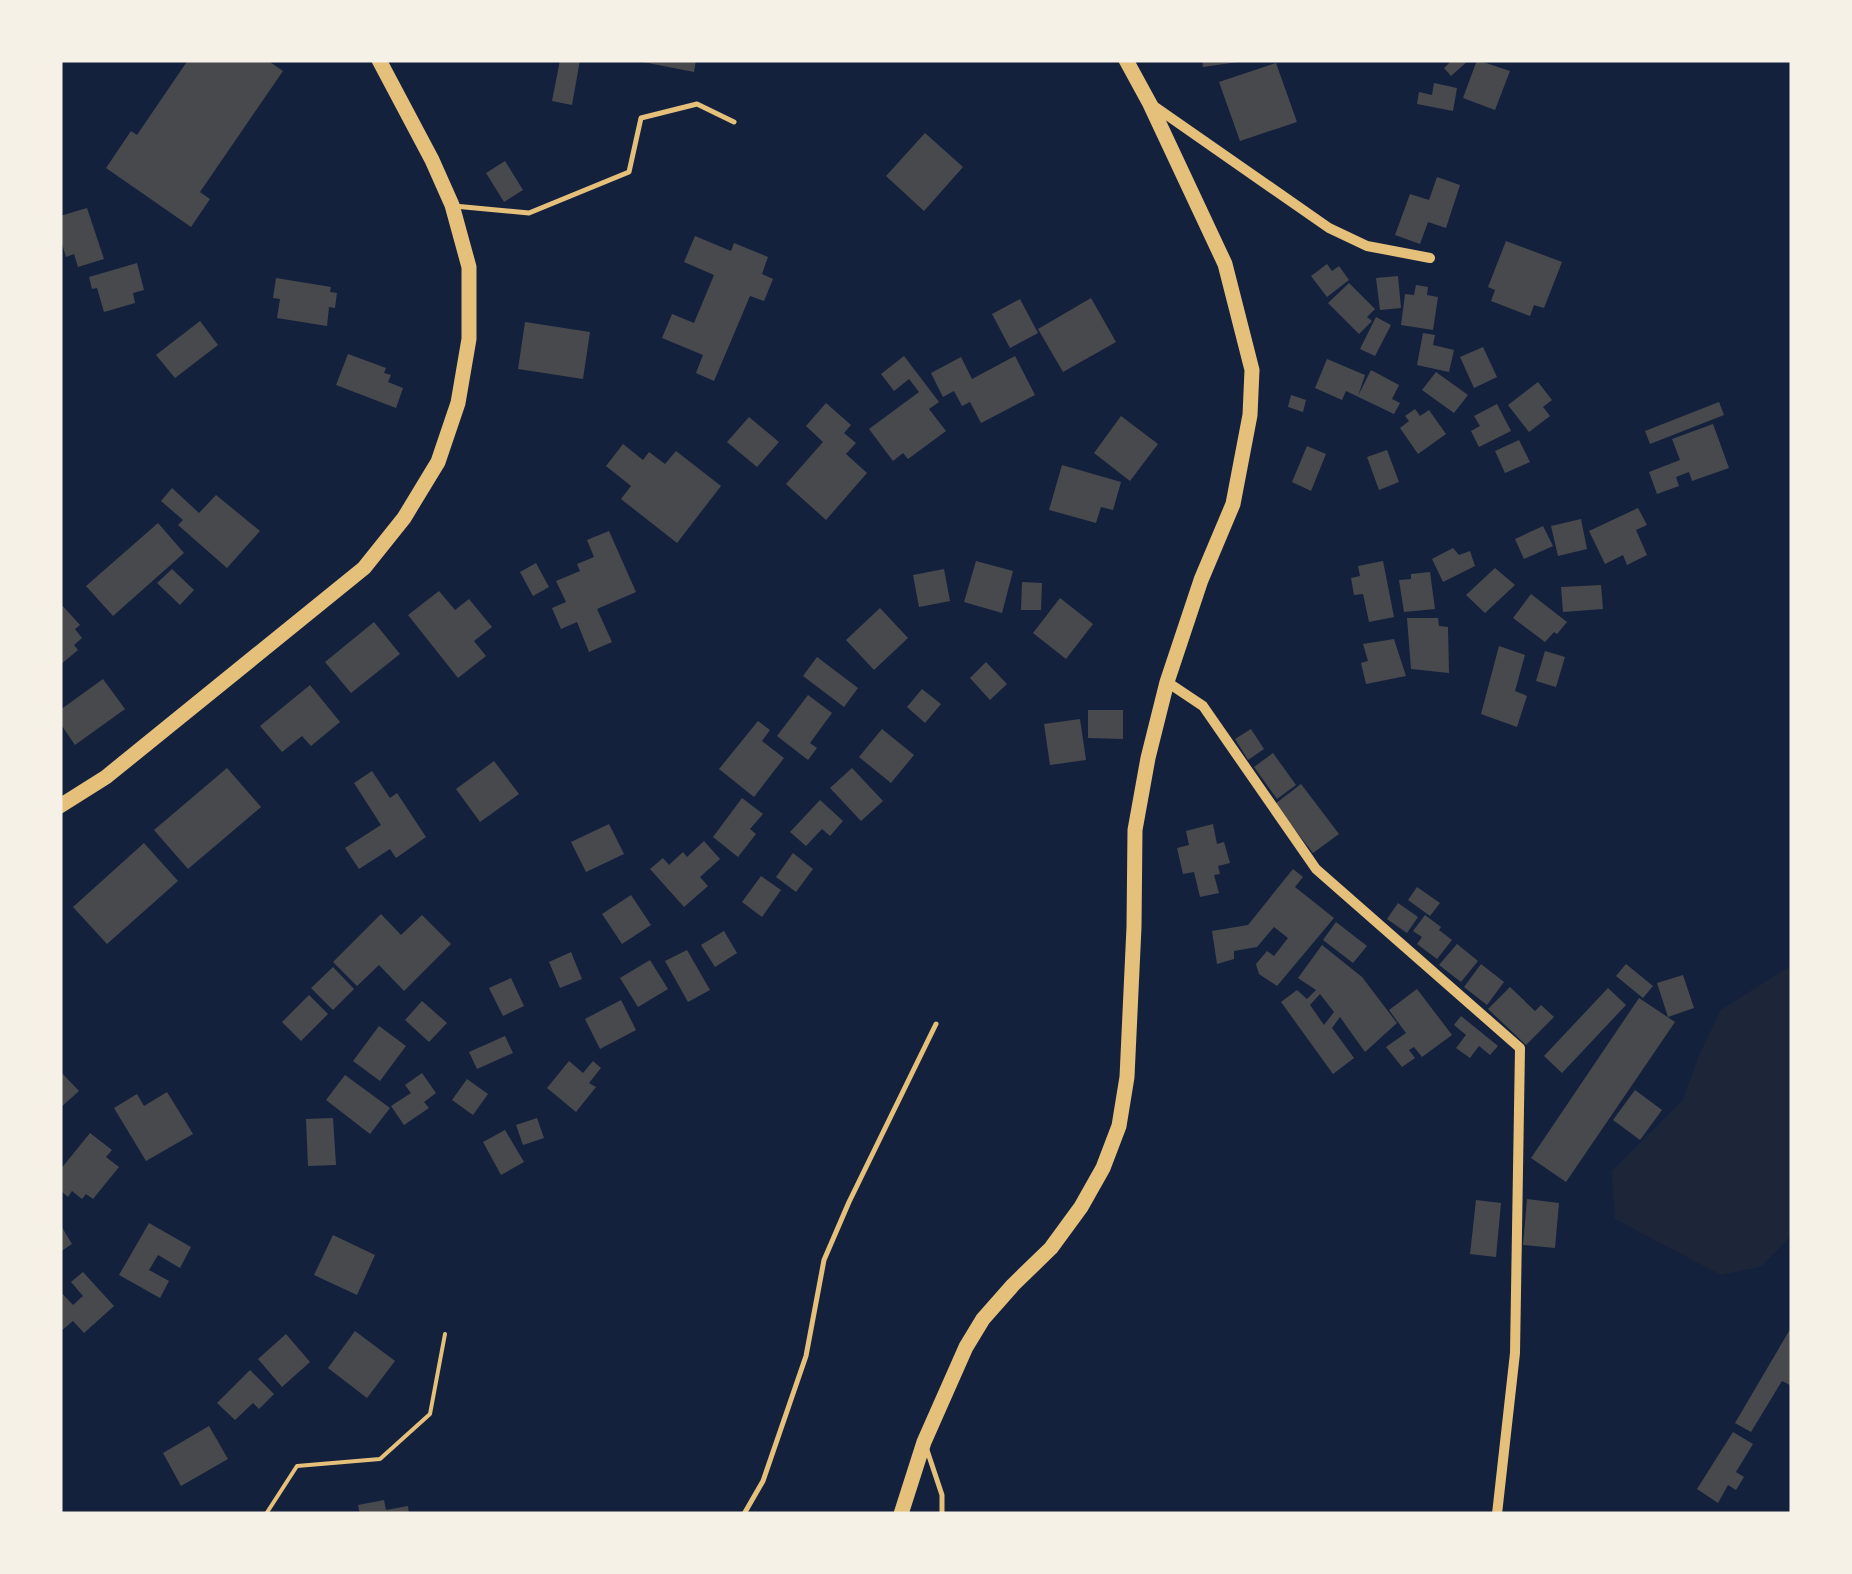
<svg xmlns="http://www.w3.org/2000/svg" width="1852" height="1574" viewBox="0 0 1852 1574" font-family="Inter,sans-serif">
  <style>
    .green { fill: #1d2539 }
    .building { fill: #48494c; fill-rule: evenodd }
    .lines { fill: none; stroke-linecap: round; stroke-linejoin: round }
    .path { stroke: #e5c07b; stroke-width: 4 }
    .service { stroke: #e5c07b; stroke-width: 5 }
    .minor { stroke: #e5c07b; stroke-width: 10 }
    .primary { stroke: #e5c07b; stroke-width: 15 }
    .trunk { stroke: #e5c07b; stroke-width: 15 }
  </style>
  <rect width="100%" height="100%" fill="#14213d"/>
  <path class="green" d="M1792,965V1235L1762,1266L1721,1275L1615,1219L1612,1171L1683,1100L1699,1055L1721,1010Z"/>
  <path class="building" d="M188,60H267L283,71L200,192L210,199L191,227L106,168L131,131L137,135Z
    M560,60H580L572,105L552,101Z
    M643,60H696L694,72L643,62Z
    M1202,60H1237L1238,62L1203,67Z
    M1448,60H1469L1451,76L1444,68L1450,62Z
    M1477,60L1510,71L1495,110L1463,98Z
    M1276,63L1297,122L1240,141L1219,82Z
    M1434,83L1457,88L1453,111L1417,104L1419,92L1432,95Z
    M925,133L963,167L924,211L886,176Z
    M505,161L523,190L504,202L486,173Z
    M1437,177L1460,185L1446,228L1428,222L1420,244L1395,235L1410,194L1429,200Z
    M87,208L104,259L78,267L74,254L66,257L60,237V216Z
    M695,236L731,251L734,243L768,257L762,274L773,279L764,301L750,296L714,381L696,373L703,355L662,338L672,314L694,323L714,275L684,262Z
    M1506,241L1562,262L1544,308L1534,305L1530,316L1491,301L1495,290L1488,287Z
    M137,263L144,290L133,293L135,303L104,312L97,288L92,289L89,277Z
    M1327,264L1332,271L1339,266L1349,280L1327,297L1311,276Z
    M1398,276L1401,308L1380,310L1376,278Z
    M276,278L331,287L330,292L337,293L335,308L329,307L327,326L277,318L280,299L273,298Z
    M1349,283L1375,309L1367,317L1372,321L1359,334L1328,303Z
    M1416,285L1428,287L1427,295L1438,297L1433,330L1401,325L1405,294L1414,295Z
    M1091,298L1116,342L1063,372L1038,329Z
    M1020,299L1038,333L1010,348L992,314Z
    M1376,317L1391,325L1375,356L1360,349Z
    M200,321L218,345L175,378L156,355Z
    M525,322L590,332L583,379L518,369Z
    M1423,333L1435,335L1433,345L1454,350L1449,372L1417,365Z
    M1483,347L1497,377L1474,388L1460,357Z
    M348,354L386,368L384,373L391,375L388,382L403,388L396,408L336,385Z
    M904,356L939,402L929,409L946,431L908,459L903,453L893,461L869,429L919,392L909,379L894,391L881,374Z
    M1015,356L1035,395L981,423L970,402L962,406L954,391L943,397L931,373L961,357L972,379Z
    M1327,359L1365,375L1358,396L1371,370L1399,385L1392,399L1400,403L1394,414L1346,391L1342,400L1315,388Z
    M1436,372L1468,395L1454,413L1422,390Z
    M1538,382L1552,400L1543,407L1550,416L1529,432L1508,405Z
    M1291,395L1306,400L1303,412L1288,407Z
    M1719,402L1724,415L1650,444L1645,431Z
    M826,403L851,425L844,433L856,443L846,454L867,473L826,520L786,484L823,442L806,426Z
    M1497,404L1511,431L1479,447L1471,431L1480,426L1474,416Z
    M1415,409L1420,416L1429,410L1446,434L1418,454L1400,428L1409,421L1405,416Z
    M1121,416L1158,444L1130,481L1094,453Z
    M749,417L779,442L757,467L727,442Z
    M1713,424L1729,468L1692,481L1689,472L1676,477L1679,486L1657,494L1649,472L1680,460L1672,439Z
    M1519,440L1530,462L1505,473L1495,451Z
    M623,444L643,460L649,452L665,464L676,451L721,486L677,543L621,499L631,486L606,466Z
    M1307,446L1326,454L1311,491L1292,482Z
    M1387,450L1399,482L1379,490L1367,457Z
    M1062,465L1121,482L1113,510L1101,507L1096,523L1049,510Z
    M172,488L199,513L216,495L260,531L227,568L178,525L183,520L161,501Z
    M1638,508L1647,525L1636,530L1647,555L1627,565L1623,555L1605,564L1589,531Z
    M1581,519L1587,549L1558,556L1551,526Z
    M158,523L184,553L113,616L86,586Z
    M1543,526L1553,546L1524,559L1515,539Z
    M609,531L636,592L597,609L612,642L589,652L577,622L561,629L552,608L566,602L556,581L580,571L577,564L594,557L587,540Z
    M1453,548L1459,555L1470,551L1475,566L1443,582L1432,559Z
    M976,561L1013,571L1002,613L964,602Z
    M1383,561L1394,617L1369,622L1363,594L1354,595L1351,578L1360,576L1358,566Z
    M536,563L549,587L533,596L520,572Z
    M1495,568L1515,585L1485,613L1466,595Z
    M172,569L194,590L180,605L157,583Z
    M944,569L950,601L919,607L913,575Z
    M1430,572L1435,609L1404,612L1399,580L1411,579V574Z
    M1022,582L1042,583L1041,610H1021Z
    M1601,585L1603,609L1563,612L1561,587Z
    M439,591L455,610L469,599L492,627L474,641L486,656L458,678L408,615Z
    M1531,594L1567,622L1557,634L1554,632L1545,642L1513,618Z
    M1060,598L1093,624L1066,659L1033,633Z
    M60,603L80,625L75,629L82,638L74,645L78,650L60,665Z
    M880,608L908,638L874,670L846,640Z
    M1407,618H1438L1439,626L1448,627L1449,673L1411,669Z
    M374,622L400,654L351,693L325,662Z
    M1394,639L1406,676L1366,684L1361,663L1368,661L1363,644Z
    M1499,646L1525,655L1515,691L1527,696L1517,727L1481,714Z
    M1545,651L1565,657L1556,687L1536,681Z
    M817,657L858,688L844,707L803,676Z
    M986,662L1007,684L990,700L970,678Z
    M103,679L125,709L75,745L60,723V710Z
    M310,685L340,722L311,746L302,736L282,752L260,726Z
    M922,689L941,704L925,723L907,707Z
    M808,695L832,713L810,743L817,748L808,760L777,736Z
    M1088,710H1123V739L1088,738Z
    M1080,719L1086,760L1050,765L1044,724Z
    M758,721L770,730L762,741L784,758L754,797L719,769Z
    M882,729L914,755L891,783L859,757Z
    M1251,729L1264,749L1248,760L1235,739Z
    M1273,753L1296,785L1277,799L1254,767Z
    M494,761L519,794L480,822L456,789Z
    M227,768L261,807L188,869L154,830Z
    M852,768L883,801L861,821L830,788Z
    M372,771L390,798L397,793L426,837L396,858L390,849L359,869L345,848L381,825L354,783Z
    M1301,784L1339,834L1313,853L1275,804Z
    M742,798L763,814L750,829L756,834L738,857L713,837Z
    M820,800L843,821L830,836L822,829L806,846L790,832Z
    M609,824L624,854L586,872L571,842Z
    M1213,824L1217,844L1224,842L1230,863L1218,866L1220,874L1214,875L1219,893L1200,897L1194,872L1183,874L1177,848L1189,845L1186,831Z
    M704,841L720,859L700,877L708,886L684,907L650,869L663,858L669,865L683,852L687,857Z
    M144,843L178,881L107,944L73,907Z
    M793,853L813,869L796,892L776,877Z
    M1293,869L1303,877L1295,887L1334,918L1277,986L1259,974L1256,964L1267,951L1274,956L1288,938L1274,927L1257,947L1234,951V959L1217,964L1212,931L1248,925Z
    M761,876L781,890L762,917L742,902Z
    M1417,887L1440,903L1430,916L1408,900Z
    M631,895L651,925L622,944L602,914Z
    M1398,903L1418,917L1407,933L1387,919Z
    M381,914L401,935L422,915L451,944L404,991L379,965L357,986L333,962Z
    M1425,915L1441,927L1439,930L1452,940L1437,959L1417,944L1422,937L1413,931Z
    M1336,922L1367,946L1353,963L1323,940Z
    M724,931L737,953L715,967L701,945Z
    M1457,944L1478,961L1461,982L1439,965Z
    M1322,945L1362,977L1397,1023L1365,1052L1340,1017L1332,1028L1354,1058L1333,1074L1281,1002L1297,990L1307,999L1316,990L1298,978ZM1320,994L1334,1012L1324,1025L1310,1005Z
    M687,950L710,990L688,1002L665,961Z
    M571,952L582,979L560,988L549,962Z
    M650,960L668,989L638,1007L620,978Z
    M1481,964L1504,982L1487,1005L1464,987Z
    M1626,964L1653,986L1643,998L1616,976Z
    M333,967L354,989L333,1010L311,988Z
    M1683,975L1694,1008L1668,1017L1657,983Z
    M511,978L524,1006L503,1016L489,988Z
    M1510,987L1535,1011L1541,1005L1554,1017L1526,1045L1488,1009Z
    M1608,988L1626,1005L1562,1073L1544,1056Z
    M1417,989L1452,1035L1422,1057L1414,1047L1409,1050L1415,1058L1402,1067L1386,1047L1406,1033L1389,1010Z
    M309,995L328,1014L301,1041L282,1022Z
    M1639,998L1675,1022L1566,1182L1531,1158Z
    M621,1000L636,1030L600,1049L585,1019Z
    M422,1001L447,1023L429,1042L405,1020Z
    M1461,1016L1498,1046L1490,1055L1479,1046L1470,1058L1456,1048L1466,1035L1454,1025Z
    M379,1026L406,1046L380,1081L353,1061Z
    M505,1036L513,1053L477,1069L469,1052Z
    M569,1061L583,1073L593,1061L601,1068L589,1083L596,1087L576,1112L547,1088Z
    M60,1071L79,1091L60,1108Z
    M422,1073L436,1093L424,1102L429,1108L404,1125L391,1106L411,1093L405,1085Z
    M345,1075L390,1108L370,1134L326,1100Z
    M467,1079L488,1094L473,1115L452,1100Z
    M1635,1090L1662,1110L1640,1140L1613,1120Z
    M167,1092L193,1134L146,1161L114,1108L137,1094L144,1106Z
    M333,1118L336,1165L308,1166L306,1119Z
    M537,1118L544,1138L523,1145L516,1125Z
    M505,1130L524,1162L501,1175L483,1142Z
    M90,1133L112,1150L106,1157L119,1167L93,1199L86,1194L82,1199L72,1191L68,1197L60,1190V1170Z
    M1527,1199L1559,1203L1555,1248L1523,1245Z
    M1476,1200L1501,1203L1496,1257L1470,1254Z
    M149,1223L191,1247L180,1268L158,1255L149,1270L169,1281L160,1298L119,1275Z
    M60,1224L72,1244L60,1252Z
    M333,1235L375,1255L357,1295L314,1275Z
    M83,1272L114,1306L84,1333L73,1321L60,1332V1291L73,1305L83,1296L71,1282Z
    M1792,1326V1386L1782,1381L1751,1432L1735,1423Z
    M355,1331L395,1361L367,1398L328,1368Z
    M286,1334L310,1362L282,1387L258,1359Z
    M250,1370L274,1394L259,1409L253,1403L235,1420L217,1403Z
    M209,1426L228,1459L181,1486L163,1453Z
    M1733,1432L1753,1444L1736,1472L1744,1477L1736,1490L1728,1485L1718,1503L1697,1489Z
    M384,1500L386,1510L408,1506L409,1514H360L358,1505Z"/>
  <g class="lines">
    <path class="path" d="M266,1514L297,1466L380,1459L430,1414L445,1334"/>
    <path class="service" d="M454,206L529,213L629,172L641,118L697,104L734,122
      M927,1450L942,1495V1514
      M744,1514L763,1481L806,1356L824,1260L849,1202L936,1024"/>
    <path class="minor" d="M1151,104L1329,228L1367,246L1430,258
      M1167,682L1203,706L1316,869L1520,1048L1515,1353L1497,1514"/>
    <path class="primary" d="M60,806L106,777L364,568L404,518L438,462L458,403L469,339V267L452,205L432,160L379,60"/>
    <path class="trunk" d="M901,1514L924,1442L966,1347L983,1319L1013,1285L1051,1248L1081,1207L1103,1168L1119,1126L1127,1077L1134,927L1135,830L1148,758L1167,682L1201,580L1233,504L1250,415L1252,370L1225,264L1150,104L1126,60"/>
  </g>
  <rect width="1852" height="1574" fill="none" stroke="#f6f1e7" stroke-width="125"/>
</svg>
